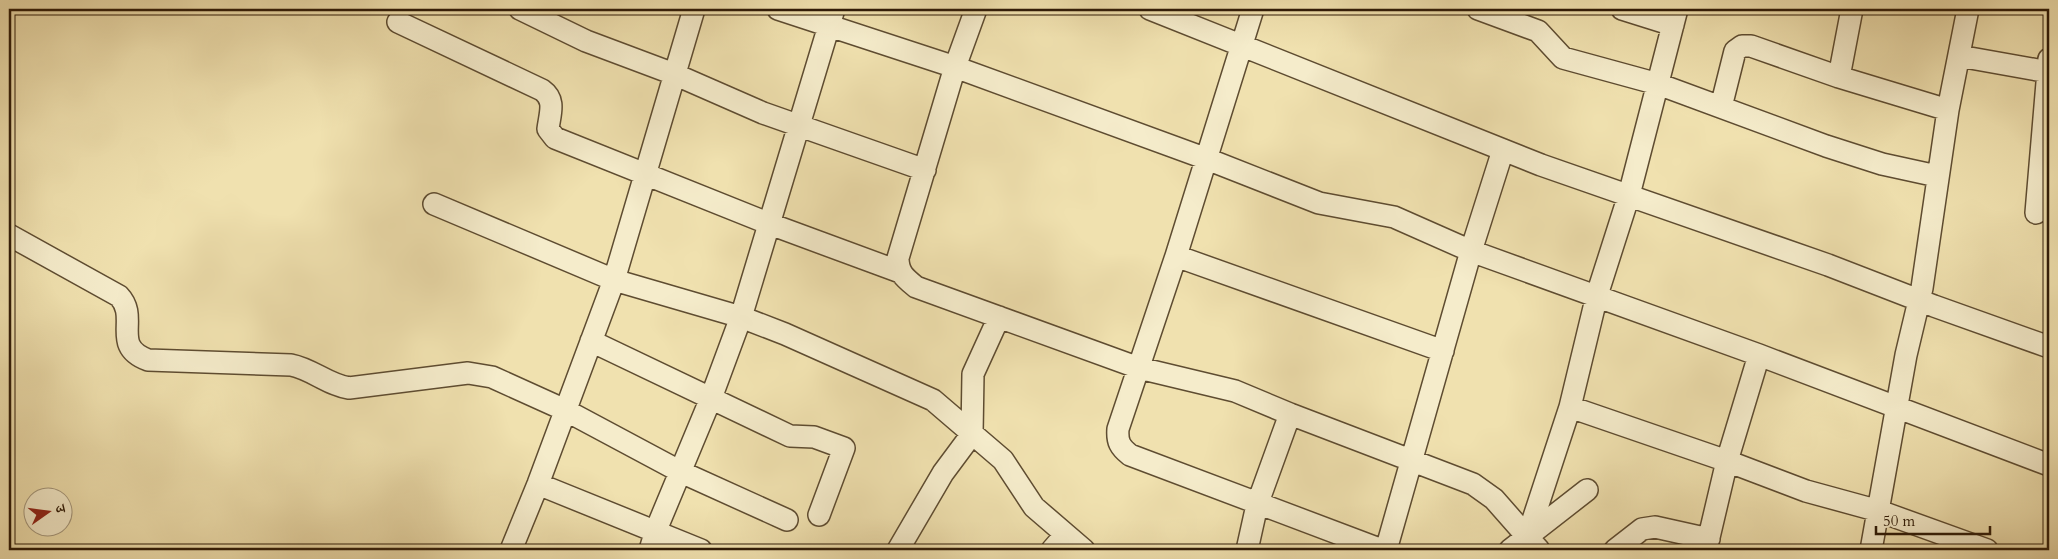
<svg xmlns="http://www.w3.org/2000/svg" width="2058" height="559" viewBox="0 0 2058 559" font-family="Cardo,'Noto Serif Devanagari',serif">
  <style>
    .lines { fill: none; stroke-linecap: round; stroke-linejoin: round }
    .minor-casing { stroke: #5e4c31; stroke-width: 24 }
    .minor { stroke: #f5eccb; stroke-width: 21 }
  </style>
  <rect width="100%" height="100%" fill="#f0e1af"/>
  <filter id="stains"><feTurbulence type="fractalNoise" baseFrequency=".004" numOctaves="4"/><feColorMatrix values="0 0 0 0 .2 0 0 0 0 .09 0 0 0 0 .02 0 0 0 .5 -.17"/></filter>
  <radialGradient id="worn" r=".72"><stop offset=".6" stop-color="#630" stop-opacity="0"/><stop offset="1" stop-color="#630" stop-opacity=".3"/></radialGradient>
  <g class="lines">
    <g class="minor-casing">
      <path id="minor" d="M520,9L586,41L674,74L763,113L925,170
        M778,9L955,67L1207,159L1319,203L1394,217L1471,251L1759,355L2049,465
        M976,9L955,67L898,258C898,273 905,278 916,287L1139,368L1235,391L1290,414
        M1150,9L1541,165L1828,265L1934,306L2049,347
        M1253,9L1176,256L1118,429C1117,442 1120,447 1130,455L1382,550
        M1478,9L1538,31L1563,58L1658,84L1826,146L1882,164L1937,176
        M1622,9L1673,25
        M398,22L542,90C556,100 550,113 548,129L555,138L770,224L900,272
        M1959,56L2049,72
        M1839,77L1852,9
        M1721,107L1735,51L1742,46H1751L1839,77L1948,110
        M434,204L614,280L741,317L785,334L933,400L1003,460L1034,507L1084,550
        M2036,213L2049,59
        M9,235L119,296C140,318 110,346 148,360L291,365C312,369 328,385 349,388L468,373L492,377L565,410L681,472L787,520
        M1176,256L1443,351
        M591,341L790,436L814,437L844,448L819,515
        M1570,407L1727,461L1806,491L1879,511L1987,550
        M538,484L701,550
        M1528,535L1570,407L1597,295L1629,195L1677,9
        M511,550L538,484L614,280L694,9
        M650,550L656,530L711,398L741,317L834,9
        M898,550L943,473L972,434L973,374L999,317
        M1052,550L1065,535
        M1247,550L1257,505L1290,414L1473,484L1494,499L1539,550
        M1386,550L1471,251L1503,150
        M1510,550L1587,490
        M1615,550L1642,529L1655,527L1709,539
        M1706,550L1727,461L1759,355
        M1871,550L1906,355L1922,288L1948,110L1968,9"/>
    </g>
    <use href="#minor" class="minor"/>
  </g>
  <rect width="2058" height="559" fill="none" stroke="#f0e1af" stroke-width="30"/>
  <rect x="10" y="10" width="2038" height="539" fill="none" stroke="#2e1a07" stroke-width="2.5"/>
  <rect x="15" y="15" width="2028" height="529" fill="none" stroke="#2e1a07"/>
  <g transform="translate(48 512) rotate(76)"><circle r="24" fill="#f5eccb" stroke="#a5987d"/>
  <path d="M0-4L9 19L0 12L-9 19Z" fill="#8f2418"/>
  <text y="-8" font-size="14" font-weight="bold" text-anchor="middle" fill="#2e1a07">उ</text>
  </g>
  <path d="M1876 526v8h114v-8" fill="none" stroke="#2e1a07" stroke-width="2.5"/>
  <text x="1883" y="526" font-size="15" fill="#2e1a07" stroke="#f5eccb" stroke-width="4" paint-order="stroke">50 m</text>
  <rect width="100%" height="100%" filter="url(#stains)"/>
  <rect width="100%" height="100%" fill="url(#worn)"/>
</svg>
